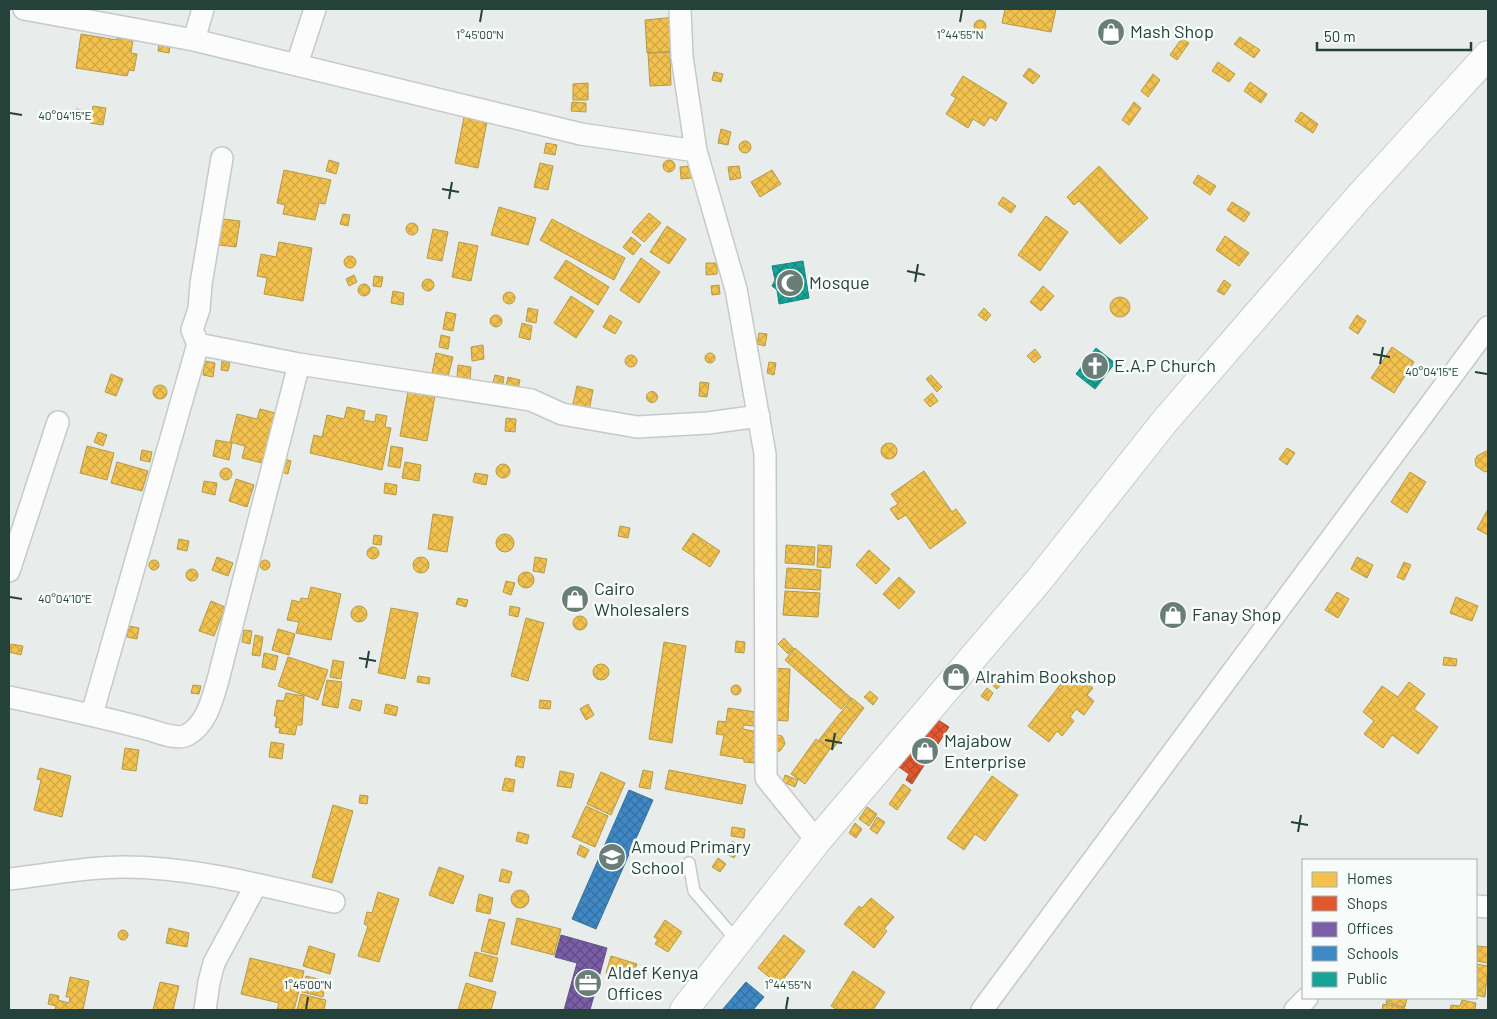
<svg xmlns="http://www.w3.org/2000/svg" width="1497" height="1019" viewBox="0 0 1497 1019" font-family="Barlow,sans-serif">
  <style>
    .homes { fill: url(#homes-cross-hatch); stroke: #b49b48 }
    .shops { fill: url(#shops-cross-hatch); stroke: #aa5132 }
    .offices { fill: url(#offices-cross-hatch); stroke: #615686 }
    .schools { fill: url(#schools-cross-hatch); stroke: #37739b }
    .public { fill: url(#public-cross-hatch); stroke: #1b867c }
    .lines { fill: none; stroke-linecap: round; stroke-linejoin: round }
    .lane-casing { stroke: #c5cac8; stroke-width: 14 }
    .street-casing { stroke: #c5cac8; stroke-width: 24 }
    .secondary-casing { stroke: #c3cbc8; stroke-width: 30 }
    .lane { stroke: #fcfcfc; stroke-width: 11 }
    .street { stroke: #fcfcfc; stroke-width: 21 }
    .secondary { stroke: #fcfcfc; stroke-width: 28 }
    .ticks { fill: none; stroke: #24423a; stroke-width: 2 }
    .labels { text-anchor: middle; stroke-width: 5; stroke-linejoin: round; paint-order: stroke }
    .poi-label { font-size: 18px; fill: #24423a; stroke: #f7fbf9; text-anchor: start }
    .ticks-label { font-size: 12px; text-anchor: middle; fill: #24423a; stroke: #f7fbf9; stroke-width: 5; stroke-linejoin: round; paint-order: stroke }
  </style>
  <defs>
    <pattern id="homes-cross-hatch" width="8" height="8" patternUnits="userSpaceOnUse" patternTransform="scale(1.25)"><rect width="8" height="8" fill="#f2c14e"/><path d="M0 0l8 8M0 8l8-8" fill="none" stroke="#cfa745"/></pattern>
    <pattern id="shops-cross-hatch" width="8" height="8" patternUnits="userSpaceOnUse" patternTransform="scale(1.25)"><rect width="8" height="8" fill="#e4572e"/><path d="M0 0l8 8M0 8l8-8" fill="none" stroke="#b94a28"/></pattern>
    <pattern id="offices-cross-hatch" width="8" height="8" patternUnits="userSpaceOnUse" patternTransform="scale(1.25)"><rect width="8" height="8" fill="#7b5ea7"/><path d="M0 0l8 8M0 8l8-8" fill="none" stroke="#5f4c82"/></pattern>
    <pattern id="schools-cross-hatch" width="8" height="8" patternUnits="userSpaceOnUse" patternTransform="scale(1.25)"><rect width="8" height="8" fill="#3f88c5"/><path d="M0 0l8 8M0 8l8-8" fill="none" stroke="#3571a1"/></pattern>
    <pattern id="public-cross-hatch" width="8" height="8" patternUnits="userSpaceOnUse" patternTransform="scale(1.25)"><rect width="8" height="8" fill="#17a398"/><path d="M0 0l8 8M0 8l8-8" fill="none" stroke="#15867d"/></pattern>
  </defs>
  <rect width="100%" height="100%" fill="#e8edeb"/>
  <path class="homes" d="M1005,9H1056L1051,32L1002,23Z
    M676,17L679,51L647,53L645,20Z
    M974 26a6 6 0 1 1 12 0a6 6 0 1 1-12 0Z
    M81,34L117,40V38L133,40L131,53L137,54L134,71L129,70L127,76L76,68Z
    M1240,37L1260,50L1254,58L1234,44Z
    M1182,38L1189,43L1177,60L1170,55Z
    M159,44L170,46L169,53L158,51Z
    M670,52L671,85L650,86L648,53Z
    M1218,62L1235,74L1229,82L1212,71Z
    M1029,68L1040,76L1033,84L1023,76Z
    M714,72L723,74L721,82L712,80Z
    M1153,74L1160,80L1148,97L1141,91Z
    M963,76L1007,103L996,121L990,117L984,126L973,119L968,128L946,114L956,98L951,95Z
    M1250,82L1267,94L1261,103L1244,91Z
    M588,83V100H573V84Z
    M572,102L586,103V112L571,111Z
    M1134,102L1141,108L1129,125L1122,120Z
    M93,106L106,108L103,125L90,123Z
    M76,109L89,111L87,120L75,118Z
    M1301,112L1318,124L1313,133L1295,121Z
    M464,117L487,122L478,168L455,163Z
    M721,129L731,132L728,145L718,143Z
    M739 147a6 6 0 1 1 12 0a6 6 0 1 1-12 0Z
    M546,143L557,145L555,155L544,153Z
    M663 166a6 6 0 1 1 12 0a6 6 0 1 1-12 0Z
    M329,160L339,163L336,174L326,171Z
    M540,163L553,166L548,190L534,187Z
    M691,166L692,178L681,179L680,167Z
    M739,166L741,178L730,180L728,167Z
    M1099,166L1148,218L1120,244L1079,201L1074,205L1067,197Z
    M284,170L331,180L325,204L319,203L315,220L283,214L285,205L277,203Z
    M772,170L781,184L760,197L751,182Z
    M1198,175L1216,186L1210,195L1193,183Z
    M1003,197L1016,206L1011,213L998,204Z
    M1232,202L1250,213L1244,222L1227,210Z
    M499,207L536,218L528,245L491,235Z
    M649,213L661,223L644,242L632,232Z
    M343,214L350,215L348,226L340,224Z
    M1046,216L1068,232L1040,271L1018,255Z
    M223,219L240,221L236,247L219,245Z
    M552,219L625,258L614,280L540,240Z
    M406 229a6 6 0 1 1 12 0a6 6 0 1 1-12 0Z
    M667,226L686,239L669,264L650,252Z
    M433,229L448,232L442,261L427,258Z
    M1225,236L1249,253L1239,266L1216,250Z
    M631,237L641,245L633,255L623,247Z
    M279,242L312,248L303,301L264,294L267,278L257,276L261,254L276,257Z
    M459,242L478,246L471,281L452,277Z
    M344 262a6 6 0 1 1 12 0a6 6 0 1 1-12 0Z
    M641,258L660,272L639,303L620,290Z
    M566,260L609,287L598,305L554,278Z
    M706,263H717V274L706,275Z
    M354,275L357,282L349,286L346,279Z
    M374,276L383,277L381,287L373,286Z
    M422 285a6 6 0 1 1 12 0a6 6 0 1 1-12 0Z
    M1224,280L1231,285L1224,295L1217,291Z
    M358 290a6 6 0 1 1 12 0a6 6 0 1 1-12 0Z
    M719,285L720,294L712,295L711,286Z
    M1043,286L1054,296L1041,311L1030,302Z
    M393,291L404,293L403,305L391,303Z
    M503 298a6 6 0 1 1 12 0a6 6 0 1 1-12 0Z
    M571,296L594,311L576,338L554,323Z
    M1110 307a10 10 0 1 1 20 0a10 10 0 1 1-20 0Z
    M528,308L538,310L536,323L526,321Z
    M984,308L991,315L986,321L978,315Z
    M446,312L456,314L453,331L443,329Z
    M490 321a6 6 0 1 1 12 0a6 6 0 1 1-12 0Z
    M610,315L622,322L615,334L603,327Z
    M1357,315L1366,321L1358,334L1349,328Z
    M522,323L532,326L530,340L519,337Z
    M759,333L767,334L765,346L757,344Z
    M441,335L450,337L448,349L439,347Z
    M483,345L484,359L472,361L471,347Z
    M1392,347L1414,362L1394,393L1371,378Z
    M1035,349L1041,357L1034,363L1027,356Z
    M705 358a5 5 0 1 1 10 0a5 5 0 1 1-10 0Z
    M436,353L453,357L448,377L432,373Z
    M625 361a6 6 0 1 1 12 0a6 6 0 1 1-12 0Z
    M205,361L215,363L213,377L203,375Z
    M222,361L230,362L228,371L221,370Z
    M769,362L776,363L774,375L767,373Z
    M458,365L471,367L470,380L457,378Z
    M111,374L123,379L116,396L105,392Z
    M495,375L504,377L503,384L493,382Z
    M931,375L942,387L937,392L926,379Z
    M508,377L520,380L518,389L506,386Z
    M700,382L709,383L707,397L699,396Z
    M153 392a7 7 0 1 1 14 0a7 7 0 1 1-14 0Z
    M409,386L436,390L427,441L400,436Z
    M577,386L593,390L589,411L572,408Z
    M646.5 397a5.5 5.5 0 1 1 11 0a5.5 5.5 0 1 1-11 0Z
    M932,393L938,401L930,407L924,400Z
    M347,407L365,411L363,420L375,422L376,414L387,416L385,427L391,428L382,470L310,453L314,435L322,437L327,415L344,419Z
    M260,409L279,414L266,464L242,458L245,446L230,442L237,414L257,419Z
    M506,418L516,419L515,432L505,431Z
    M98,432L107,435L103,446L94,442Z
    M216,440L232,443L229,460L213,456Z
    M881 451a8 8 0 1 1 16 0a8 8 0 1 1-16 0Z
    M87,446L114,453L107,480L80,473Z
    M391,446L403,448L400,468L388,466Z
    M1287,448L1295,453L1287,465L1279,459Z
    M142,450L152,452L150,462L140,460Z
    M1486,451L1488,452V471L1485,472L1476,466L1475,460L1477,456Z
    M282,458L291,461L288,474L278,471Z
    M117,462L148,471L142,491L111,483Z
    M405,462L421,465L419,481L402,478Z
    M496 471a7 7 0 1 1 14 0a7 7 0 1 1-14 0Z
    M220 474a6 6 0 1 1 12 0a6 6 0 1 1-12 0Z
    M924,471L952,512L956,509L966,523L930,549L906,515L898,520L890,509L898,504L891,494Z
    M1410,472L1426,482L1407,513L1391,502Z
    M475,473L488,475L486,485L473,482Z
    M236,479L254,485L247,507L229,501Z
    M204,481L217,483L215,495L202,492Z
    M385,483L397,485L396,495L384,493Z
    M1488,509V535L1477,529Z
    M433,514L453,517L447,552L428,549Z
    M620,526L630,528L628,538L618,536Z
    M693,533L720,551L710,567L682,549Z
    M496 543a9 9 0 1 1 18 0a9 9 0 1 1-18 0Z
    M374,535L382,536L381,545L373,544Z
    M179,539L189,541L187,551L177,549Z
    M786,545L815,547L814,565L785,563Z
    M818,545L832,546L830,568L817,567Z
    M367 553a6 6 0 1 1 12 0a6 6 0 1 1-12 0Z
    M869,550L890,569L876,584L856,565Z
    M217,557L233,563L228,576L212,570Z
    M535,557L547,559L544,573L533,571Z
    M1357,557L1373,565L1367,578L1351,569Z
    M413 565a8 8 0 1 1 16 0a8 8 0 1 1-16 0Z
    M149 565a5 5 0 1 1 10 0a5 5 0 1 1-10 0Z
    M260 565a5 5 0 1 1 10 0a5 5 0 1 1-10 0Z
    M1404,562L1411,565L1404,580L1397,577Z
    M787,568L821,570L820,590L785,588Z
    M186 575a6 6 0 1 1 12 0a6 6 0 1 1-12 0Z
    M518 580a8 8 0 1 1 16 0a8 8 0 1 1-16 0Z
    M899,577L915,592L899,609L883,594Z
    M506,581L515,583L511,595L503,592Z
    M311,587L341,594L331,640L296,633L299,622L287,620L292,600L300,602L301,598L308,599Z
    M785,591L820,593L818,617L783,615Z
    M1337,592L1349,599L1338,618L1325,610Z
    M1456,597L1478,606L1472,621L1450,613Z
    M458,598L468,600L466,607L456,604Z
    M211,601L225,607L214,636L199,631Z
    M510,606L520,608L518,617L509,615Z
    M351 614a8 8 0 1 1 16 0a8 8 0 1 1-16 0Z
    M391,608L418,613L405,679L378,673Z
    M573 623a7 7 0 1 1 14 0a7 7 0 1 1-14 0Z
    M526,618L544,623L528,681L511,676Z
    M129,626L139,628L137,639L127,637Z
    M278,629L295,634L289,655L272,650Z
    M244,630L252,631L250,644L242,642Z
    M255,635L263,637L260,656L252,655Z
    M784,638L794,649L788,654L778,644Z
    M736,641L745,642L744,653L735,652Z
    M664,642L686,646L672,743L649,739Z
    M11,644L23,646L21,655L9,652Z
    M795,648L851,698L841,709L785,660Z
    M264,653L278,656L275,670L262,667Z
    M288,657L328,670L318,700L278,686Z
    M1444,657L1457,659L1456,666L1443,665Z
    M333,660L344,662L341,679L330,677Z
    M593 672a8 8 0 1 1 16 0a8 8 0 1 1-16 0Z
    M771,668L790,669L788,721L768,720Z
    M1071,671L1093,688L1087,695L1094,701L1084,715L1076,709L1070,717L1074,721L1062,736L1057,731L1049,742L1028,726Z
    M1000,675L1005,680L997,689L992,685Z
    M418,676L430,678L429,684L417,682Z
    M327,680L342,682L338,708L322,705Z
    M1409,682L1425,694L1414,709L1438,727L1418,754L1392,735L1383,748L1364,734L1374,721L1363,712L1382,686L1398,697Z
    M731 690a5 5 0 1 1 10 0a5 5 0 1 1-10 0Z
    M193,685L201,686L199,694L191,693Z
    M987,688L993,693L988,701L981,696Z
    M870,691L878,698L873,705L864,697Z
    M286,693L304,696L302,725H297L295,735L279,733L280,728L275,727L277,716H274L277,700L284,701Z
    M852,698L864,708L832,750L819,740Z
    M352,699L362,701L360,711L349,708Z
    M540,700L551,701L550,709L539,708Z
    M386,704L398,707L396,716L384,713Z
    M588,704L594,715L586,720L580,709Z
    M728,708L756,712L754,726L743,725V729L759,732L754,763L744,762V759L720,755L724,735L716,734L718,721L726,722Z
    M773,734L782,736L784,740L785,744L780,751L775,752Z
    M816,739L830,749L805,784L791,774Z
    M271,742L284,744L282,759L269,757Z
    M125,748L139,750L136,771L122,769Z
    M517,756L525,757L523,768L515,766Z
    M40,768L71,776L62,817L34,810L41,780L37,779Z
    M643,770L653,772L650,789L639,787Z
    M669,770L746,785L742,804L665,789Z
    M560,771L574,774L571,788L557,786Z
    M601,772L625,783L611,815L587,804Z
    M785,775L798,780L795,787L783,782Z
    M992,776L1018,795L985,841L975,834L964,850L947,838Z
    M505,778L515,780L513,792L502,790Z
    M903,784L911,790L897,810L889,804Z
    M360,795L368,796L367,804L359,803Z
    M333,805L353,811L332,883L312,877Z
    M586,806L608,816L595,847L572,837Z
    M867,807L877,814L869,826L859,819Z
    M877,817L885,822L877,834L870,829Z
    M855,823L862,829L856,838L849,833Z
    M732,827L745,829L744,838L731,836Z
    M518,832L529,835L527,844L516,841Z
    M732,841L741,846L734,858L725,853Z
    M580,845L589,850L585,858L577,854Z
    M718,858L726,864L720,872L712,867Z
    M439,867L464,876L453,904L429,895Z
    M502,869L512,872L509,883L499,881Z
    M511 899a9 9 0 1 1 18 0a9 9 0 1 1-18 0Z
    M378,892L399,899L379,962L358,956L368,926L364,924L367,912L372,913Z
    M479,894L493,898L490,914L476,911Z
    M871,898L894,917L884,929L887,931L874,948L844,924L859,906L862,908Z
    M517,918L561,929L554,955L511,944Z
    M489,919L505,923L497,955L481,951Z
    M665,920L682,932L668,952L655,944L658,939L654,937Z
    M169,928L189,933L187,947L166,943Z
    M118 935a5 5 0 1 1 10 0a5 5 0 1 1-10 0Z
    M784,935L805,951L779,985L758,968Z
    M309,946L335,954L330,974L303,966Z
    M1477,946L1488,947V963L1476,961Z
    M475,952L498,958L492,982L469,976Z
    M611,956L637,964L631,981L606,973Z
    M250,958L304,971L294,1010H277L279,1003L241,994Z
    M1476,964L1488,966L1485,997L1476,995Z
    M853,971L885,992L873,1010H838L831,1006Z
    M306,976L326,981L323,997L302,992Z
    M70,977L89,981L83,1010H55L56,1006L48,1004L50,994L59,996L58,1000L69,1003L70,997H66Z
    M160,982L179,986L173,1010H153Z
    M466,983L496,992L491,1010H458Z
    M301,994L326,1000L324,1010H297Z
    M1387,998H1407L1405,1007L1386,1003Z
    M1462,1000L1476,1003L1475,1010H1450L1451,1005L1460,1006Z
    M1383,1004L1405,1008L1404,1010H1382Z"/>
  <path class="shops" d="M929,714L949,727L912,784L906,780L909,774L896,765Z"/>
  <path class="offices" d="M561,935L607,948L590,1010H564L577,963L555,957Z"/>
  <path class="schools" d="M629,790L653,800L596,929L572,919Z
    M746,982L764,997L753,1010H722Z"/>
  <path class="public" d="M803,261L809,298L779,304L777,290L772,286L775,280L772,266Z
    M1096,348L1115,363L1095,389L1076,374Z"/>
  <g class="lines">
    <g class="lane-casing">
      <path id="lane" d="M689,863L694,891L738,942"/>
    </g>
    <g class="street-casing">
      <path id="street" d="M24,9L194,40L581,134L696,151
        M680,9L682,57L696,151L736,289L765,454L766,778L817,841
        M194,40L203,9
        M297,64L315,9
        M198,344L299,364L531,400L562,414L637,427L708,423L759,416
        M9,571L58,422
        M9,697C56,707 103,717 150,730C160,733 177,740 187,735C207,724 212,700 218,680L299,364
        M92,714L198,344L192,330L199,309L201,284L222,158
        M9,879C46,875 85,867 123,867C194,867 264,886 334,902
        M1476,906L1488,907
        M205,1010L209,982L214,963L256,885
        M982,1010L1488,327
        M1295,1010L1307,998"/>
    </g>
    <g class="secondary-casing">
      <path id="secondary" d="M684,1010L817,841L1039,580L1165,421L1357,199L1488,55"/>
    </g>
    <use href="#lane" class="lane"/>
    <use href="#street" class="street"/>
    <use href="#secondary" class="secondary"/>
  </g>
  <path class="ticks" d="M480,22L482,10M960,22L962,10M10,113L22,115M442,189L459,192M449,199L452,182M907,271L925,275M915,282L918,264M1373,354L1390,357M1380,364L1383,347M1475,372L1487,374M10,597L22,599M359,658L376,661M366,668L369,651M825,740L842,743M832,750L835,733M1291,822L1308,825M1298,832L1301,815M306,1009L308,997M786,1009L788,997"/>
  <defs>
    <g id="shop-disc" transform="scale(1.4375)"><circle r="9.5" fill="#697e78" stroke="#f7fbf9"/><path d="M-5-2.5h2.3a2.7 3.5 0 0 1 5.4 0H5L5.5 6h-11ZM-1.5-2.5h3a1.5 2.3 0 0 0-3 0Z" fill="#fff"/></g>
    <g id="mosque-disc" transform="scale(1.4375)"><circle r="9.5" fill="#697e78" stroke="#f7fbf9"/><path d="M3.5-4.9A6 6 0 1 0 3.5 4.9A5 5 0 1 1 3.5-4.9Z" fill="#fff"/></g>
    <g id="church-disc" transform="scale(1.4375)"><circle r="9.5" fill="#697e78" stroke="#f7fbf9"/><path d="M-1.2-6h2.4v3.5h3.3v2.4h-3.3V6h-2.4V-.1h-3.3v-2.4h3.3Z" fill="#fff"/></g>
    <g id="school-disc" transform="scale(1.4375)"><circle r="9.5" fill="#697e78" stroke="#f7fbf9"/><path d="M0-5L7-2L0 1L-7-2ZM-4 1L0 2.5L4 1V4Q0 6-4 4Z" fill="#fff"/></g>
    <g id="office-disc" transform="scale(1.4375)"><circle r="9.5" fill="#697e78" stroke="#f7fbf9"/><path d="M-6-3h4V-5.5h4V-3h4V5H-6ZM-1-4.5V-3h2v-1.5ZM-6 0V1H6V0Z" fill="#fff"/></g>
  </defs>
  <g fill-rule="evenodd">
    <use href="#shop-disc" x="1111" y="32"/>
    <use href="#mosque-disc" x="790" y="283"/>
    <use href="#church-disc" x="1095" y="366"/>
    <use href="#shop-disc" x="575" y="599"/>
    <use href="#shop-disc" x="1173" y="615"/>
    <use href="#shop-disc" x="956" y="677"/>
    <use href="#shop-disc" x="925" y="751"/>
    <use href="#school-disc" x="612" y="857"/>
    <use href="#office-disc" x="588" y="983"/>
  </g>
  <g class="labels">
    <g class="poi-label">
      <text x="1130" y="38">Mash Shop</text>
      <text x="809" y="289">Mosque</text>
      <text x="1114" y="372">E.A.P Church</text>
      <text x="594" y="595">Cairo<tspan x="594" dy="21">Wholesalers</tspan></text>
      <text x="1192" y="621">Fanay Shop</text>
      <text x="975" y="683">Alrahim Bookshop</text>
      <text x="944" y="747">Majabow<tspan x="944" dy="21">Enterprise</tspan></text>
      <text x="631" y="853">Amoud Primary<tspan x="631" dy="21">School</tspan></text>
      <text x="607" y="979">Aldef Kenya<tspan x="607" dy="21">Offices</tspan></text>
    </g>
  </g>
  <g class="ticks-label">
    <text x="480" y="39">1°45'00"N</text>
    <text x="960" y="39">1°44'55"N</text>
    <text x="65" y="120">40°04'15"E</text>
    <text x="1432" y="376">40°04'15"E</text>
    <text x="65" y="603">40°04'10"E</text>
    <text x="308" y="989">1°45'00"N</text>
    <text x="788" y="989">1°44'55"N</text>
  </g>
  <rect width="1497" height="1019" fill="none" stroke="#24423a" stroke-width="20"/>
  <rect x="1302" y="859" width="175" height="140" fill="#f7fbf9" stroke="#a3b1ad"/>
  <rect x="1312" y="872" width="25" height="15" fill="#f2c14e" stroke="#a3b1ad"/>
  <text x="1347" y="884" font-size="15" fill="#24423a">Homes</text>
  <rect x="1312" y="896" width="25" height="15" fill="#e4572e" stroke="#a3b1ad"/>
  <text x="1347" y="909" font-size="15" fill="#24423a">Shops</text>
  <rect x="1312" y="922" width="25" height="15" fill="#7b5ea7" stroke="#a3b1ad"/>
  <text x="1347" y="934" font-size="15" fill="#24423a">Offices</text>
  <rect x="1312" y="946" width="25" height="15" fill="#3f88c5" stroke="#a3b1ad"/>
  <text x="1347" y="959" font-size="15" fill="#24423a">Schools</text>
  <rect x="1312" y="972" width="25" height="15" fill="#17a398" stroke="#a3b1ad"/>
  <text x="1347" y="984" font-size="15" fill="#24423a">Public</text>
  <path d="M1317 42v8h154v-8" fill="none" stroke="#24423a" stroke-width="2.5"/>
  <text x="1324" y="42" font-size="15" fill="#24423a" stroke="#f7fbf9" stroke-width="4" paint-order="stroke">50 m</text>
</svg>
